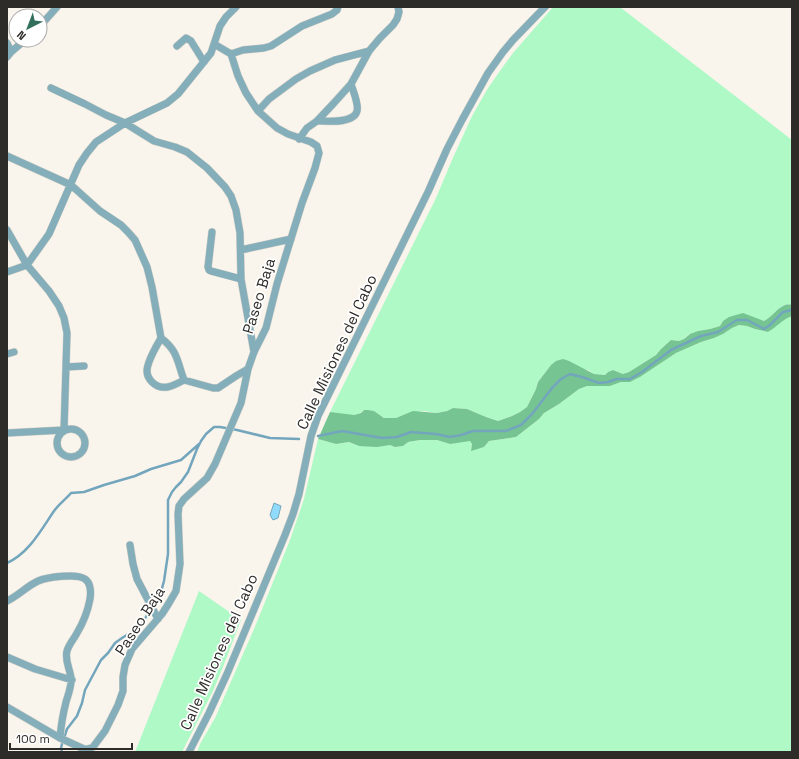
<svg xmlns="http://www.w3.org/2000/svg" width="799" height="759" viewBox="0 0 799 759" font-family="'Space Grotesk',sans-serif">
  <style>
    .green { fill: #aff9c7 }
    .forest { fill: #75c491 }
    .water { fill: #90dafc; stroke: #73a6bd }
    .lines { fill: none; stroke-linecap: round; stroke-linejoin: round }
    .stream { stroke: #73a6bd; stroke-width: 2.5 }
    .minor-casing { stroke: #d5d1c9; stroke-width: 8 }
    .minor { stroke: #83aeba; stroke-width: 7 }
    .labels { text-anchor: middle; stroke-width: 3.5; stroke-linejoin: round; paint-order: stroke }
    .street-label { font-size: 15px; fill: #2e2c29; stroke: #fff }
  </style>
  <rect width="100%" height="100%" fill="#faf5ec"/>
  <path class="green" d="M553,7H620L792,140V304C790,305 787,304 785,305C777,308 772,317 764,321L756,319L723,321L720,326L710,329L698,331L688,335L684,339L679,341L671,340L661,349L656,355L629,372L623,374L613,370L608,372L605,375L594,374L588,370L551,365L538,382L536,389L527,407L520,412L512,416L498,421L486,417L467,409L453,408L447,411L437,413L423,411L404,415L396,418H384L374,411L364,410C355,419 341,414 330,412L436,198L452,160L472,116L488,88L502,68L513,53Z
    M792,316V752H197L200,744L215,718L254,629L290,540L304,499L318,439L336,444L349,442L359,446L390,445L395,447L403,446L408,442L420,440H437L450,444L470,440L472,444L471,450L484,447L489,441L516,437L539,419L544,413L559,404L579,389L587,386H610L621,382H630L640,377L676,353L701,342L714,338L723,334L732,328L739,325L747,326L755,329L768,332L771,330L783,320Z
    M199,591L241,620L223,667L213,691L182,752H135Z"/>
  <path class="forest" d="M792,304V316C781,320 777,327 768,332L755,329L747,326L739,325L732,328L723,334L714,338L701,342L676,353L640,377L630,382H621L610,386H587L579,389L559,404L544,413L539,419L516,437L489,441L484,447L471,451L472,444L470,441L450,444L437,440H420L408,442L403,446L395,447L390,445L377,447L359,446L349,442L336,444L318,439L330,412L354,415L361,413L364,410H368L374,411L384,418H396L413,411L437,413L447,411L453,408L467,409L486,417L498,421L512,416L520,412L527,407L536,389L538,382L551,365L556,361L563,359L569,361L594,374L605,375L608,372L613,370L623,374L629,372L656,355L661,349L671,340L679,341L684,339L690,334L698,331L710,329L720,326L723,321L729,317L743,313L764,321C772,317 777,308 785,305C787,304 790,305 792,304Z"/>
  <path class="water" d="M274,503L281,506L278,518L273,520L270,515Z"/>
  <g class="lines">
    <path class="stream" d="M318,436L342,431L382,438L397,437L411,432L436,434L450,437L461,435L473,431H506L521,425L532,414L552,388L561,379L570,374L582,377L599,383L608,382L617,379H630L642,372L671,350L701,336L718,332L737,320H747L764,329L770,325L783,312L792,310
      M7,563C29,553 41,530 54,511C59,504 66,499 71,493L84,492L104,485L135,476L151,469L181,460L199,444
      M62,752L61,748L62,744L67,729L77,716L82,703L85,690L101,660L108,653L115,643L122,638L138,628L142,624L147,615L154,609L159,599L164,581L168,554V500L172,492L176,487L181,482L188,472L197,449L201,441L206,434L214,427H220L237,430L270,438L299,439"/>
    <g class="minor-casing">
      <path id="minor" d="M40,26L57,7
        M7,43L11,52
        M177,46L186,38L191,41L204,62
        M231,54L243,50L264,48L271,46L302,26L332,14L337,10L338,7
        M7,57L11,52L25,40
        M51,88L85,104L106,115L125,123L154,141L175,147L187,152L207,168L225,187L231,196L236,210L240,233L241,279L254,352
        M258,111L269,99L296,79L310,71L335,60L369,51
        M317,121C326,121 354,124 357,111C359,104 353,91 351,84
        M299,139L307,128L317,121L333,104L351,84L369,51L380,38L393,25L397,19L399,12L398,7
        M7,156L71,185L100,211L121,225L128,232L135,240L147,267L152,287L161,338
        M7,230L27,265L49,291L59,306L64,318L67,333L64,430L7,433
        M212,232L208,267L209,270L211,271L241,279
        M241,250L291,239
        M7,272L27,265L49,234L79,165L87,153L96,142L125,123L167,103L178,94L211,53L220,26L226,17L236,7
        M161,338C156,347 147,361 147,371C147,374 149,379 152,382C162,392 173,386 184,380L213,388H218L236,376L248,369
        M161,338C178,351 177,361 184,380
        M7,354L14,352
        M66,367L84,366
        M57 443a14 14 0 1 1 28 0a14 14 0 1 1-28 0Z
        M130,545L133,564L137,579L158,619
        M7,601C18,596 27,586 38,581C47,577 77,573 85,579C91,583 91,593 90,599C88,610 83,623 77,633C74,639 69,644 67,651C64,662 72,672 71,681C71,688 68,695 66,702C63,714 61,725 60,738
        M7,657L35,669L72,680
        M7,707L60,738L84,749H88L93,747L105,731L118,705L123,691V677L125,665L132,649L162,614L169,603L176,591L180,564L178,514L179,506L184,499L207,478L215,464L241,403L248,369L254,352L266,328L277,284L302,203L315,168L319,153L317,146L311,142L288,134L277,128L258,111L246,93L238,76L231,54L214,44
        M189,752L209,713L227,674L285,535L293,514L299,494L311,436L318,416L428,192L447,149L462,120L488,73L503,52L513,40L545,7"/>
    </g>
    <use href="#minor" class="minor"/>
  </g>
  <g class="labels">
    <g class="street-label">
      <text transform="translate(259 296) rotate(-73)" y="5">Paseo Baja</text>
      <text transform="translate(337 352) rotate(-65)" y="5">Calle Misiones del Cabo</text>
      <text transform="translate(140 621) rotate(-57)" y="5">Paseo Baja</text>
      <text transform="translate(219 652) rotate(-66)" y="5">Calle Misiones del Cabo</text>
    </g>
  </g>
  <rect width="799" height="759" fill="none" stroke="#2e2c29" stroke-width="16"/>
  <g transform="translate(28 28) rotate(222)"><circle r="19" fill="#ffffff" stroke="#ababa9"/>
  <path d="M0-3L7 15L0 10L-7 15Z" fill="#32705d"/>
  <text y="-6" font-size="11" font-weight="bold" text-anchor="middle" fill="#2e2c29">N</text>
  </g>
  <path d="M10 743v6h122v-6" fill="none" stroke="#2e2c29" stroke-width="2"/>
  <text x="16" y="743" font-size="12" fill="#2e2c29" stroke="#ffffff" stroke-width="3" paint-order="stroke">100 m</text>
</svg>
